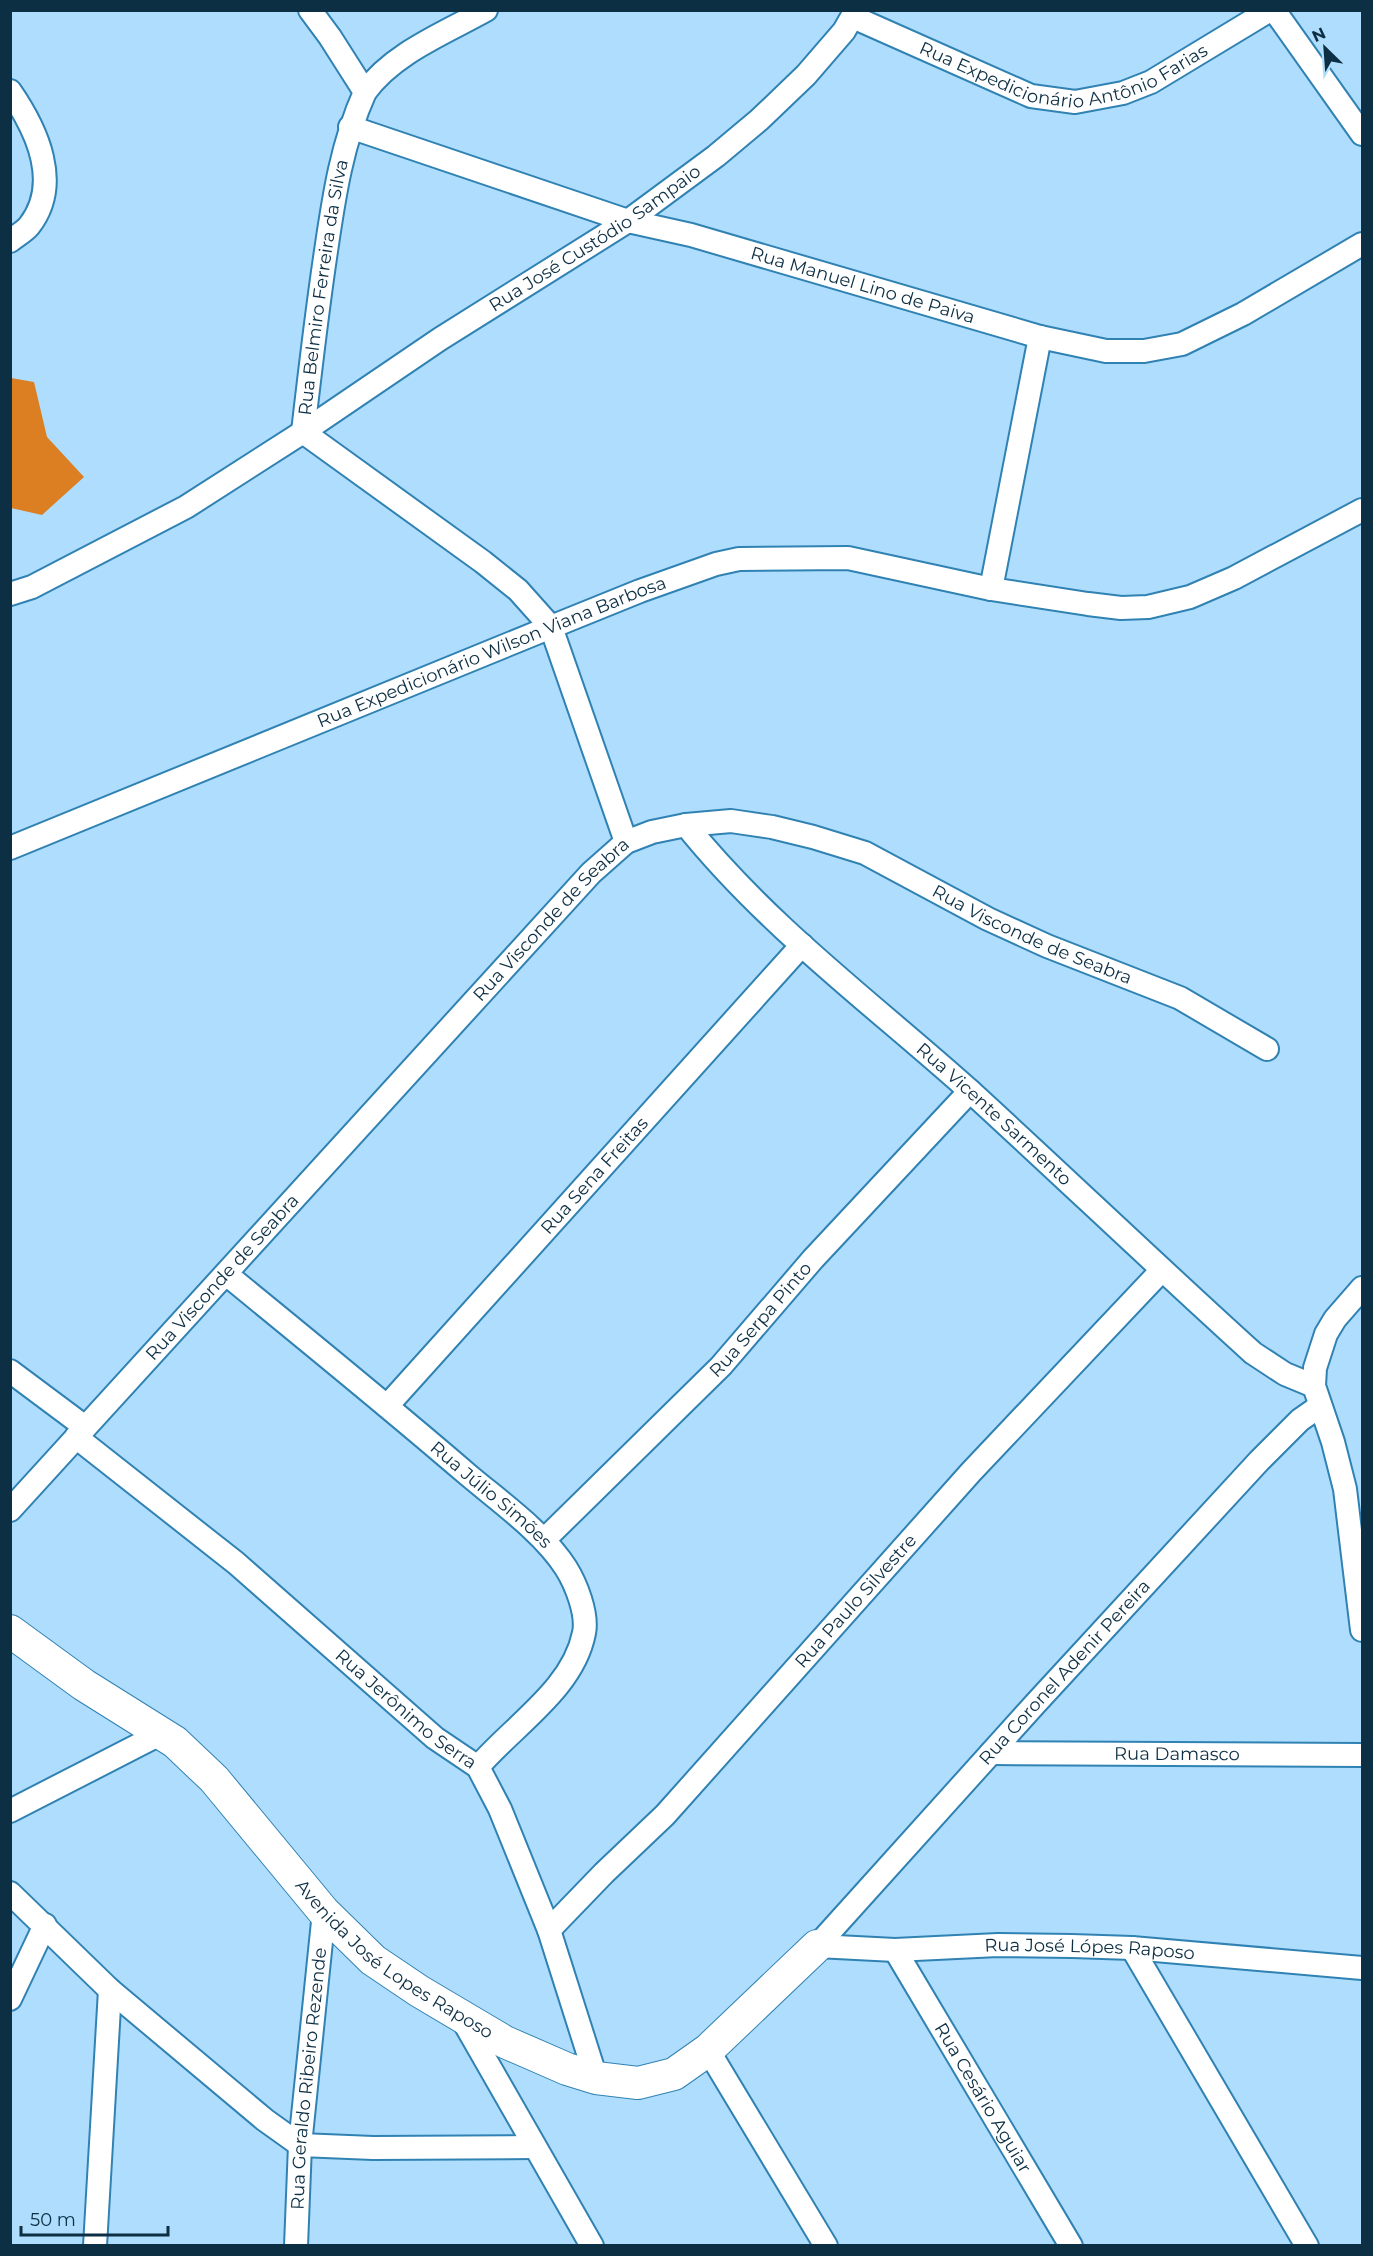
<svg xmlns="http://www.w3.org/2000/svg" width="1373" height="2256" viewBox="0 0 1373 2256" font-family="Montserrat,sans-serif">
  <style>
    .forest { fill: #db7f22 }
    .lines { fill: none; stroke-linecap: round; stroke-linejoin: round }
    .street-casing { stroke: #3082b3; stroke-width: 26 }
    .secondary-casing { stroke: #3082b3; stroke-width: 34 }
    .street { stroke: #fff; stroke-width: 22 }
    .secondary { stroke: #fff; stroke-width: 32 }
    .labels { text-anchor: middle; stroke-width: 4.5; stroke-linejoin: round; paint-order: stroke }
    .street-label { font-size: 18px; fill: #0d2f44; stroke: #afddfd }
  </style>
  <rect width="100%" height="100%" fill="#afddfd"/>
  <path class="forest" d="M11,378L34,382L47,437L84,477L42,515L11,508Z"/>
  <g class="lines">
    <g class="street-casing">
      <g id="street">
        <path d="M1274,10L1362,134"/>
        <path id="s1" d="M853,17L1031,96L1075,102L1123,93L1151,82L1270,10"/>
        <path d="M10,91C37,130 62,184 29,226C24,232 16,236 10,241"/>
        <path d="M365,92C393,53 445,33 486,10"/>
        <path id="s2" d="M350,127L628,221L691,235L1040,337L1106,351H1144L1182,344L1243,314L1362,244"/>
        <path d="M303,432L483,562L518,590L551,627L626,842"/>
        <path id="s3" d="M303,432C310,371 317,311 326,251C334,196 342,143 365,92L330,37L310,10"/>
        <path d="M991,589L1040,337"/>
        <path id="s4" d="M10,594L32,587L186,507L303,432L440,339L628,221L716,156L759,120L806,75L844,31L856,10"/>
        <path id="s5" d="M686,825C767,926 874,1005 970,1091C1065,1178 1158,1267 1253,1353L1285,1374L1314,1386"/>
        <path id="s6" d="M10,848L551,627L640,591L716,564L739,559L848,558L991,589L1088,604L1121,608L1148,607L1190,597L1234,578L1362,510"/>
        <path id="s7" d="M226,1274C307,1340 388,1406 467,1474C500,1502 543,1532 566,1568C576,1584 588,1614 584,1633C573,1689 514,1725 478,1767"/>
        <path d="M1362,1288L1335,1319L1326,1334L1315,1368L1314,1386L1333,1442L1345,1489L1362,1630"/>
        <path d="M10,1371L85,1427"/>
        <path id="s8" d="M387,1406L802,945"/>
        <path id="s9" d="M76,1437L236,1563L435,1738L478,1767L500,1809L549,1930L596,2078"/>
        <path id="s10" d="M10,1510L591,873L626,842L652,832L686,825L731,821L772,827L813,837L865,853L988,919L1047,946L1180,998L1267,1049"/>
        <path id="s11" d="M544,1540L721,1366L813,1259L970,1091"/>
        <path id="s12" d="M991,1753L1362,1755"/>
        <path d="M10,1811L162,1733"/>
        <path d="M10,1893L110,1990L265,2120L300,2145L373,2148L534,2147"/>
        <path id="s13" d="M549,1930L604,1873L665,1815L971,1472L1162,1270"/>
        <path id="s14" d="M817,1946L1036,1703L1259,1461L1300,1420L1320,1406"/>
        <path id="s15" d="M817,1946L895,1950L998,1945L1072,1946L1132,1948L1362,1968"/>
        <path d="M1132,1948L1307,2246"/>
        <path id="s16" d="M895,1950L1071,2246"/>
        <path d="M10,1999L45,1925"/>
        <path d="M461,2017L592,2246"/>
        <path d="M708,2050L826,2246"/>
        <path d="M95,2246L110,1990"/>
        <path id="s17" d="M296,2246L300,2145L324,1912"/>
      </g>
    </g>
    <g class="secondary-casing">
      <g id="secondary">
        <path id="s18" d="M10,1631L84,1685L175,1742L214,1779L324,1912L373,1960L419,1991L505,2042L567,2069L596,2078L638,2083L674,2074L708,2050L817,1946"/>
      </g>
    </g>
    <use href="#street" class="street"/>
    <use href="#secondary" class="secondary"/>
  </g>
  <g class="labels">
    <g class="street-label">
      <text dy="6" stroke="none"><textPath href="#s1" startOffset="228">Rua Expedicionário Antônio Farias</textPath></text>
      <text dy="6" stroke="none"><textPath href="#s4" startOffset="686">Rua José Custódio Sampaio</textPath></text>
      <text dy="6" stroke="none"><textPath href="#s2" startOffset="537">Rua Manuel Lino de Paiva</textPath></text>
      <text dy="6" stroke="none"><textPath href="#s3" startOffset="146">Rua Belmiro Ferreira da Silva</textPath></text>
      <text dy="6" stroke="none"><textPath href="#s6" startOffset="520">Rua Expedicionário Wilson Viana Barbosa</textPath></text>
      <text dy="6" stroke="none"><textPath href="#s10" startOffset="801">Rua Visconde de Seabra</textPath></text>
      <text dy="6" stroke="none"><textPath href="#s10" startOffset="1341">Rua Visconde de Seabra</textPath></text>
      <text dy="6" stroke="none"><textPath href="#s5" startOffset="423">Rua Vicente Sarmento</textPath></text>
      <text dy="6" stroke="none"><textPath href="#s8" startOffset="310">Rua Sena Freitas</textPath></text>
      <text dy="6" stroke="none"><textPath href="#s10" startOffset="315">Rua Visconde de Seabra</textPath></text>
      <text dy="6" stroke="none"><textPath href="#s11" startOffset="309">Rua Serpa Pinto</textPath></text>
      <text dy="6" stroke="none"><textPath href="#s7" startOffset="345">Rua Júlio Simões</textPath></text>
      <text dy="6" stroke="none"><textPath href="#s13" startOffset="450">Rua Paulo Silvestre</textPath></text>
      <text dy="6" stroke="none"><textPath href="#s14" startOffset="369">Rua Coronel Adenir Pereira</textPath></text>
      <text dy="6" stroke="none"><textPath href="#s9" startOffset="428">Rua Jerônimo Serra</textPath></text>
      <text dy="6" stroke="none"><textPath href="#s12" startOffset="186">Rua Damasco</textPath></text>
      <text dy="6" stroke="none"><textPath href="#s15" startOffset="273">Rua José Lópes Raposo</textPath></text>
      <text dy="6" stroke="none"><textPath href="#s18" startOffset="510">Avenida José Lopes Raposo</textPath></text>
      <text dy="6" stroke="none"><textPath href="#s17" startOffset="168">Rua Geraldo Ribeiro Rezende</textPath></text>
      <text dy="6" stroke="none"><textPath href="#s16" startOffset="172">Rua Cesário Aguiar</textPath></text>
    </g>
  </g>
  <rect width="1373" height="2256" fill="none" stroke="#0d2f44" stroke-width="24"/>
  <g transform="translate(1325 48) rotate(335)" stroke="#afddfd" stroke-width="4.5" paint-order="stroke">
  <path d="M0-4.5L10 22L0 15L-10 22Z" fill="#0d2f44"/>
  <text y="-9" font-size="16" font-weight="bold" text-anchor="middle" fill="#0d2f44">N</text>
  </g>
  <path d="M21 2226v9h147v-9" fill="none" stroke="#0d2f44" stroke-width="3"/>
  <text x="30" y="2226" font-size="18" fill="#0d2f44" stroke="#afddfd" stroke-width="4.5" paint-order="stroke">50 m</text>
</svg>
